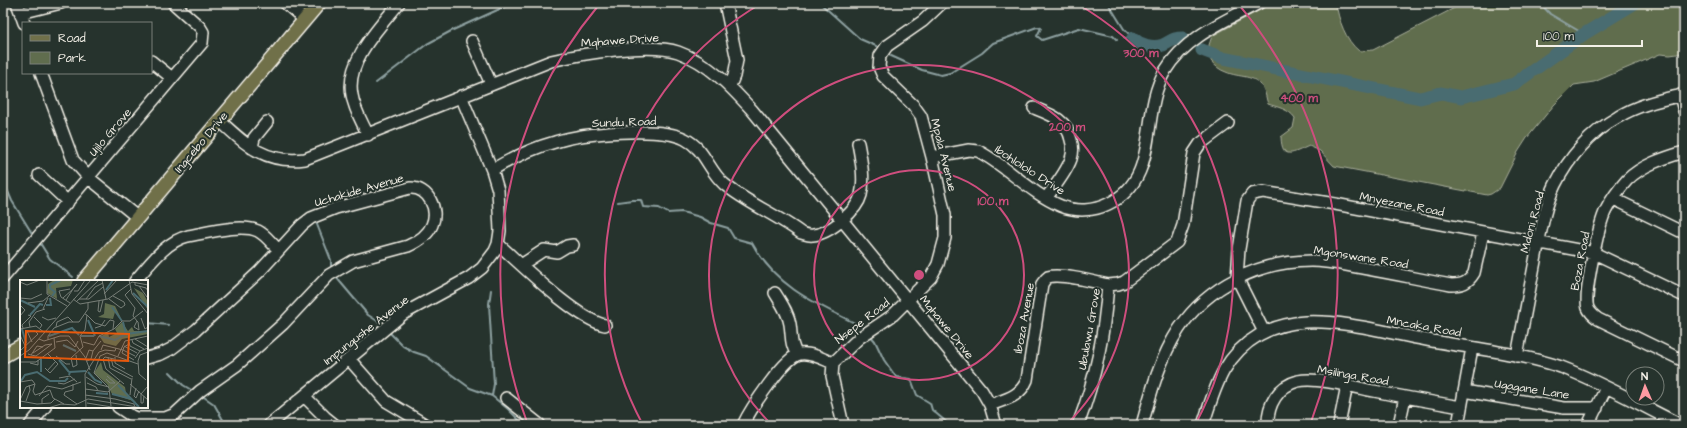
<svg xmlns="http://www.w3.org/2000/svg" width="1687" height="428" viewBox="0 0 1687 428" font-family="'Architects Daughter',sans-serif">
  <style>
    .green { fill: #606d4e; stroke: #aaaf9b }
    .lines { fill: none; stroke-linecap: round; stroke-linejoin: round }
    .stream { stroke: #8ea1a1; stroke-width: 2 }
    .river { stroke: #4a6c71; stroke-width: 13 }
    .minor-casing { stroke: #f4f1e8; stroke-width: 14 }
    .major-casing { stroke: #f4f1e8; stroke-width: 16 }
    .minor { stroke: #26332d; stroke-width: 11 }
    .major { stroke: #70704a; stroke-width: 13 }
    .ring { fill: none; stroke: #ce4e7e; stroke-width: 2 }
    .labels { text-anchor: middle; stroke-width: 4; stroke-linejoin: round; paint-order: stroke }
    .street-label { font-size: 12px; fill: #f4f1e8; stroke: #26332d }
    .inset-river { fill: none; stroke: #4a6c71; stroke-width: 2 }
    .inset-road { fill: none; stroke: #787f78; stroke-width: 1 }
    .view { fill: #e8590c; fill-opacity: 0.15; stroke: #e8590c; stroke-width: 2 }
    .inset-edge { fill: none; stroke: #f4f1e8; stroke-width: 2 }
    .centre { fill: #ce4e7e; stroke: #26332d; stroke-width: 2 }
    .ring-label { font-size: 12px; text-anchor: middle; font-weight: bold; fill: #ce4e7e; stroke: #26332d; stroke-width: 4; stroke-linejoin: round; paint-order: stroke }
  </style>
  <rect width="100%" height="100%" fill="#26332d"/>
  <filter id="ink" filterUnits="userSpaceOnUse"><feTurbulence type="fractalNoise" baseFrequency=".025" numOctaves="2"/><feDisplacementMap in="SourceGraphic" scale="8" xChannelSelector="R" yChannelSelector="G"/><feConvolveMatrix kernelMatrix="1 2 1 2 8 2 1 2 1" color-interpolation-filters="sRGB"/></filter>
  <g filter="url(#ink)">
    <path class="green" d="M1273,3H1336C1338,19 1346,41 1359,51L1373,50L1464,3H1684V53L1670,55L1660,54L1594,82L1574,85L1554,105L1527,138L1518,152L1500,188L1491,194L1487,195L1334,166L1320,151L1309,146C1293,153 1282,161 1281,137L1293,128L1295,118C1289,109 1277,107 1268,104C1266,99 1266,93 1263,88C1255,74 1239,78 1226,72C1220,70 1215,66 1211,61L1209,45L1212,36Z"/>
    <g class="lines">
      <path class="stream" d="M820,3L860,39L876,46
        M1108,3L1124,29L1133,38
        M1540,3L1550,14L1584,34
        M1124,38H1133
        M889,55L922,70L941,75L950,73L982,53L993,43L1037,27L1041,28L1037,36L1042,40L1079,28L1113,36L1117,40
        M376,83L427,44L453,30L513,3
        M3,180L12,201L33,235
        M618,202L632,200H641L643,207L659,208L668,213L682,212L700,217L711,223L728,228L734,238L752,243C777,289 819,305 863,327L866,330
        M316,222L331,260V269
        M40,243L50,259L73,277
        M336,277L368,315L382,324
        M491,290L489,304L494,384L492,396
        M147,323L169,325
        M389,332L403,346L414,352L426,356L470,388L492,396L508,409L524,425
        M870,335L875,341L884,360L896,377L911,379L917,395L930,403L932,410L950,425
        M170,372L183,385L193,391
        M201,395L214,404L226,425"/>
      <path class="river" d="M1133,38C1140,45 1153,49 1163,45C1172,41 1172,38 1183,38
        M1202,50L1223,58L1420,98L1441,93L1461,97L1514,84L1584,34L1635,3"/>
      <g class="minor-casing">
        <path id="minor" d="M17,3L24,23
          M285,3L305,20
          M725,3L737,60L734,76L730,86
          M21,13L61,3
          M472,41L491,84
          M151,61L172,78
          M41,73L73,160L89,178L137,217
          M1680,95L1684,111
          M1034,108C1052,115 1067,120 1071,140C1073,146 1073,153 1071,159C1066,173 1055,186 1046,198
          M220,121C247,146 266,164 305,159L551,61C581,54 649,42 678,52C709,63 731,87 752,110L982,391L990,405L996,425
          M368,135C362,122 354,109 352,95C345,61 380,27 399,3
          M252,148L254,138L267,122
          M1684,152C1664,158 1642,165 1627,180C1619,189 1611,200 1606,210C1599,223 1583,296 1588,308C1590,313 1594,316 1598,319L1684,361
          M932,157L969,150L978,151C1007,166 1030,193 1061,206C1076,212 1094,211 1108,204C1162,178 1139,115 1165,71C1185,37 1225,21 1259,3
          M492,170C512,158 533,148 555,142C583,133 659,126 685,139C705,149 708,170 724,184C747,203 777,215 801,233C805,234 809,236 813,235C829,234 857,211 861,195C865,179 861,159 858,143
          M39,175L68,202
          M1614,199L1684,233
          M498,244C522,265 576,319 605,325
          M521,265L544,250L557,252L567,246L573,245
          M3,278L202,43L203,32L200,27L173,3
          M135,281C149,265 166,241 188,236C206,233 242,223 258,231C266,235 272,244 279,250
          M775,293C781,303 788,312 790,324C792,337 790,343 797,355
          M1264,332L1237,278L1239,249L1247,201L1252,194L1263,192L1335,204L1594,253L1684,296
          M1517,356C1523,324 1529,293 1535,261C1540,236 1544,208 1555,185C1569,157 1591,132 1618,117C1637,105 1662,99 1684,95
          M349,359L386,401L426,425
          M1464,391L1564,408H1597
          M304,396L325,417L335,425
          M506,398L540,425
          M990,405C1006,399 1020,397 1027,380L1042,284C1044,281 1045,279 1048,277C1060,273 1095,282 1108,285
          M118,407L130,415L137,418H165L175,414L200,391L237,365L283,324L329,275L353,261L408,246C417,242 428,235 432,225C439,209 428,187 410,188L336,208L311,218L302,225L259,272L196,330L171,349L161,354L147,358
          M30,425L45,407
          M269,425L403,314L469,278L482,268L495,251L498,244L500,231L498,190L492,170L461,96
          M743,425C750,410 785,356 800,354C811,352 823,359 833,363
          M843,425L832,376L833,363L859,338L893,315L931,277L938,264L945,238V215L932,157L921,116L913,105L883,76L879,67L880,56L887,46L923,21L942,3
          M1078,425C1096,377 1104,336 1108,285L1118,284L1124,282L1177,242L1183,225L1194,153L1200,144L1228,123
          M1142,425C1151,392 1160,358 1179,329C1208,286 1259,261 1311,261C1330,261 1349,266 1368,269C1396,274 1423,280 1451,285C1462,285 1468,283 1474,273L1483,233
          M1203,425C1215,388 1223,356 1259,335C1273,327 1289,323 1305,322C1345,320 1388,333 1427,340C1471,348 1519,353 1561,367C1601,382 1642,406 1681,425
          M1268,425C1267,405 1278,386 1298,381C1317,377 1354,387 1374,391C1403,397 1432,402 1461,407
          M1339,425L1347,385
          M1399,425L1405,397
          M1458,425L1472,348
          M1588,425L1606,388"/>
      </g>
      <g class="major-casing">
        <path id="major" d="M84,281L319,3
          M3,356L21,346"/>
      </g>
      <use href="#minor" class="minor"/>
      <use href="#major" class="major"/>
    </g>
  </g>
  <g class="ring">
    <circle cx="919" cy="275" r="105"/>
    <path d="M772 425A210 210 0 1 1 1066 425"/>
    <path d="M643 425A314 314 0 0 1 762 3M1076 3A314 314 0 0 1 1195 425"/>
    <path d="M527 422A419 419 0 0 1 598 6M1240 6A419 419 0 0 1 1311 422"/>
  </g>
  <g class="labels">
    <g class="street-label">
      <text transform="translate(620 40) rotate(-4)" y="4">Mqhawe Drive</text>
      <text transform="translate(624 122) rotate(-2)" y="4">Sundu Road</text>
      <text transform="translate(110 132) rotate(-50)" y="4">Ujilo Grove</text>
      <text transform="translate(201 142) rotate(-50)" y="4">Ingcebo Drive</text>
      <text transform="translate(944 155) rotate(76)" y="4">Mpala Avenue</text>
      <text transform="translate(1030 170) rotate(33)" y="4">Ibohlololo Drive</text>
      <text transform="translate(359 190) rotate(-16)" y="4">Uchakide Avenue</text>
      <text transform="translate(1402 204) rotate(11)" y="4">Mnyezane Road</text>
      <text transform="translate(1532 222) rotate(-75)" y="4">Mdoni Road</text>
      <text transform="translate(1361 257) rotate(9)" y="4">Mgonswane Road</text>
      <text transform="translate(1580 261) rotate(-79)" y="4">Boza Road</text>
      <text transform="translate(1024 318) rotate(-80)" y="4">Iboza Avenue</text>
      <text transform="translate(862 321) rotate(-38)" y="4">Nsepe Road</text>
      <text transform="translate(1424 326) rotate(10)" y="4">Mncaka Road</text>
      <text transform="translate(947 327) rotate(51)" y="4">Mqhawe Drive</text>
      <text transform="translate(1089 329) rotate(-80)" y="4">Ubulawu Grove</text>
      <text transform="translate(366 330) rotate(-38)" y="4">Impungushe Avenue</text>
      <text transform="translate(1353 375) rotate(10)" y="4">Msilinga Road</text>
      <text transform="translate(1532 389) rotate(9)" y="4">Ugagane Lane</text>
    </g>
  </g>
  <g transform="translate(20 280)">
    <rect width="128" height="128" fill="#26332d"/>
    <path d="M34,0H53L51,6L36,8L37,19L27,13L28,4ZM114,8L123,13L128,22V30ZM85,23L95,26L101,38L95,32L93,39L78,37L84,34ZM102,42L108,51L112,47L114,51H128V54L102,59L96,66L84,63L80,57L88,52L89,57L97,53L95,49ZM81,82L83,90L105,107L106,113L116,122L92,114L87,104L74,93Z" fill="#606d4e"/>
    <path class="inset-river" d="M86,10L93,0M113,13L128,27M32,16L35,12L30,8V5L41,0M0,20L15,27M26,25H31L30,18M92,27L102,41M10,35L20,24L23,25M68,40L75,56M103,42L106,54M2,49L6,63M29,56L52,48L59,55M61,56H74M79,56L95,60L106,54L128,51M43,65L56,71M39,80L49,92M21,92V79M68,92L75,100L82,103M49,95L50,92L66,91M1,101L5,95L17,92L30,101H45L48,98M98,105L119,127M76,113L88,114M92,114L112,119"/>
    <path class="inset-road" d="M27,0V14L47,26M82,0L86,19M109,0L112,14L128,34M0,2L7,5L20,0M115,2V5L126,8L128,11M119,6L127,17M53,9L57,4L53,9M111,9L105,15L115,28L113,36L117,41L118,42L119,50L114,47L117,41M54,11H58L65,0M84,14L97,0M0,18L11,19L22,14M43,18L53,9L46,20M53,19L60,24L88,19L112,2L128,5M59,19H69L83,7M66,19L75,7L83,3M89,19L101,28L105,25L104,22L93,16M79,21L78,31L80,32L83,20M56,22L79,0M8,23L23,21L29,16M50,23L41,17L39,11L50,9M0,25L5,30L0,36M23,29L28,18M67,35L75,43L85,46L90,40L94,41L93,49M14,37L22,45L20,48M22,37L28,40L36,38M121,38L125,49L128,47M10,47L9,42L16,32L25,29M36,47L37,42L48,37L53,42M3,48L2,45L11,36L8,35M75,48L81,46L85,40M0,49L16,46L25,53M7,51L12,62M0,55L6,68M19,59L24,61L40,56H49L65,77L70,90M115,59L128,67M28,60V56L34,48L49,42H59L68,29V23M112,60L113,63L124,69M36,62L47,60L55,67L58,61M63,62L74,65L79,56L94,49L102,41H110L123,31M109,62L110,66L120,71M109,64L104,67L102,73L114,80M104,66L117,73M81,70L83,65L103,70L115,76M0,71L18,54L15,51L7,52M8,74L11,75L17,66L23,67M11,75L16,76L32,64L25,65L13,73M56,75L57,85L53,87L51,78L63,67L60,56L65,50L67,35L65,34M0,76L9,70L71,0M36,76L46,84H50M98,76L105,61L128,56M88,77L90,88L111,99M95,77V83L105,89M66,78L69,70L73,71M91,78L93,86L113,97M115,78L120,71L128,68M94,79L85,77L83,79L86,89L104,104M67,81L71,79L73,71L81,61M0,82H16L35,68L34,58M10,83L18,85V80M25,88L30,93L38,84L27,73M27,91L36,81M66,97L77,104L89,107M39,98L50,96L57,102M86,99L90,103H95L87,96M126,100L119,94L118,81L120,75L128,72M0,102L12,100L15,104L13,111L15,115L30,110L33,118L44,124M38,103L44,104L55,99M67,103L76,107L78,111M53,104V110L45,112L44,115L57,124M110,104L128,120M116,108L114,116L116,118L119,111M65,109L88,112L100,101M65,115L95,119L114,124L115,128M110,115L112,98M19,116L27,106L42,109L61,102M124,116L123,123H121V114L128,106M0,120L6,107L15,104M0,121L17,124L31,123L35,119M6,121L10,110L9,105M67,123L98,128M22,124V119L29,114M91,126L89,108L74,93L80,76L87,73L118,84M28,128L41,124L55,125L68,119L123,128M66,128L65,94L79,72L85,70L95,71L96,68"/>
    <path class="view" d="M6,51L109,54L108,81L5,77Z"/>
    <rect width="128" height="128" class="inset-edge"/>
  </g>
  <circle cx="919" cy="275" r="6" class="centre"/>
  <g class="ring-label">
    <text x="1141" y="57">300 m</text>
    <text x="1299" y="102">400 m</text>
    <text x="1067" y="131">200 m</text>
    <text x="993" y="205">100 m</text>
  </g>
  <rect width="1687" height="428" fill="none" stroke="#26332d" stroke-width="16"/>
  <rect x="8" y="8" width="1671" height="412" fill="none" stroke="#f4f1e8" stroke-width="1.5" filter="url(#ink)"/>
  <rect x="22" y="22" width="130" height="52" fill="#26332d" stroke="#787f78"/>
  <rect x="30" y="35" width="20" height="6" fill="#70704a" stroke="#787f78"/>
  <text x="58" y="42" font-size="12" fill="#f4f1e8">Road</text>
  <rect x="30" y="52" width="20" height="12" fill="#606d4e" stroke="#787f78"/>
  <text x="58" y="62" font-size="12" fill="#f4f1e8">Park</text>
  <g transform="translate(1645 386) rotate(358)"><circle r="19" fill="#26332d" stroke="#787f78"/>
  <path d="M0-3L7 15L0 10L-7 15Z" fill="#ff9aa2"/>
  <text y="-6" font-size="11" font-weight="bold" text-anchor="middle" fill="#f4f1e8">N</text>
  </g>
  <path d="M1537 40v6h105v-6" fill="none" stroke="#f4f1e8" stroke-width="2"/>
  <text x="1543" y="40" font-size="12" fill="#f4f1e8" stroke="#26332d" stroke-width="3" paint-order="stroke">100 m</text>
</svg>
